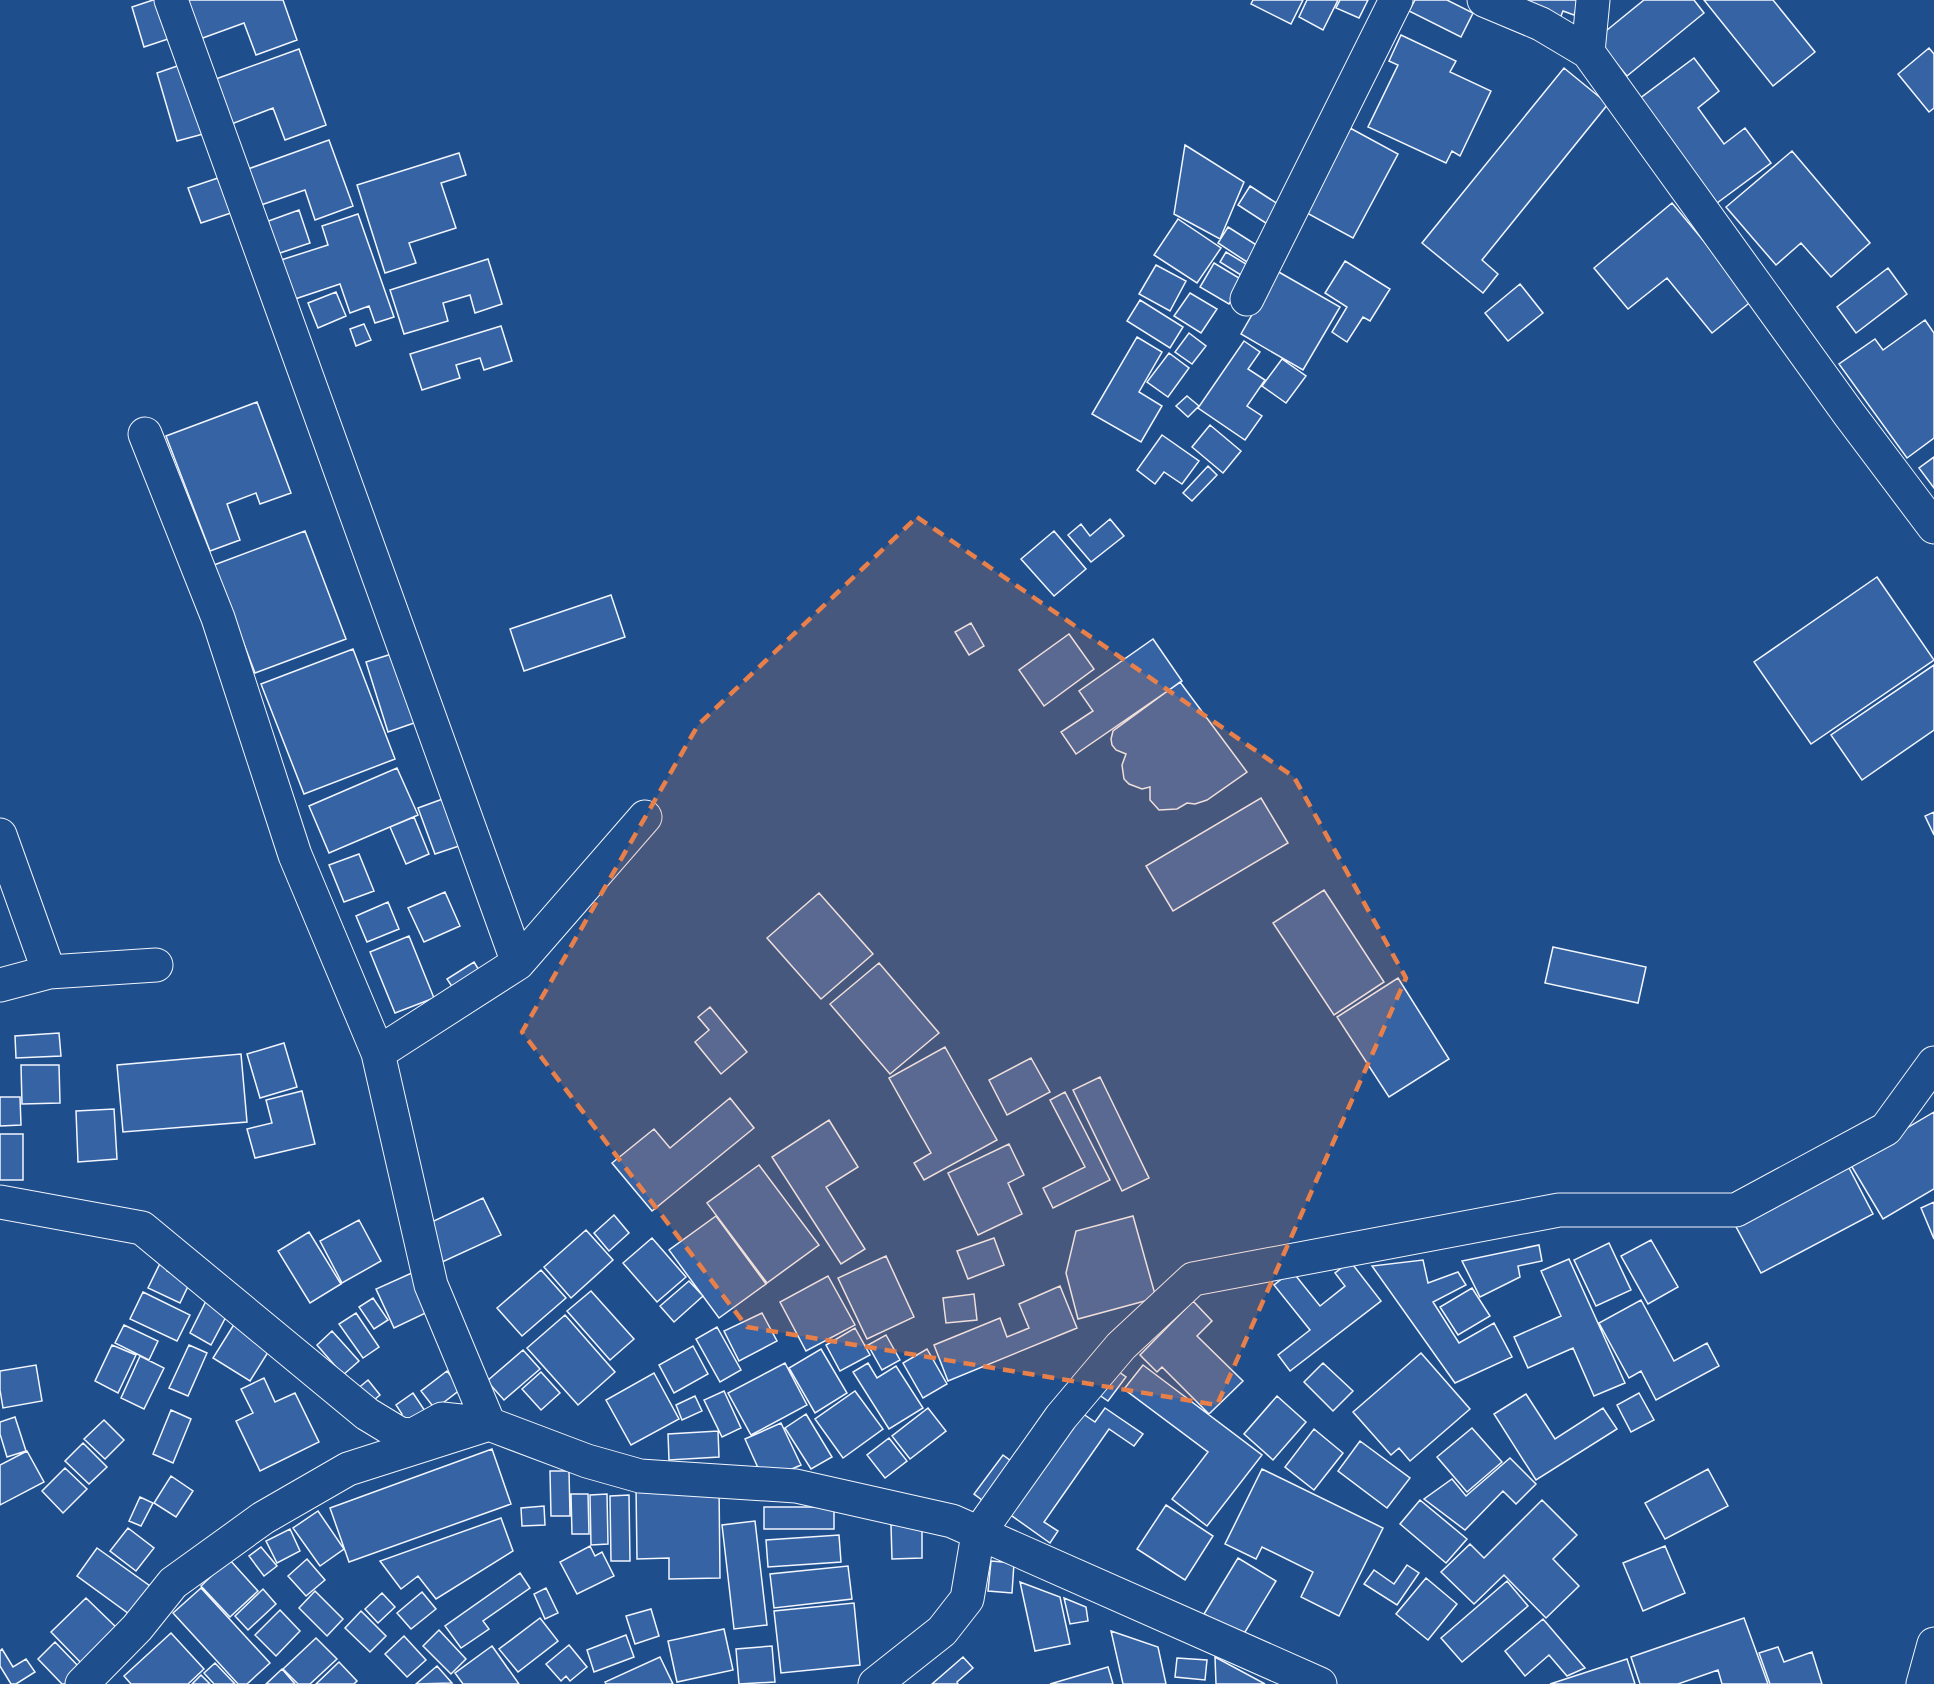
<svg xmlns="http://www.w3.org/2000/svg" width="1934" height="1684" viewBox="0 0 1934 1684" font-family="'Work Sans',sans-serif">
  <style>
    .building { fill: #3563a3; stroke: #f2f6ff; stroke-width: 1.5 }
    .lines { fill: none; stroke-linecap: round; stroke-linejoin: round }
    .street-casing { stroke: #f2f6ff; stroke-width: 35 }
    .secondary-casing { stroke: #f2f6ff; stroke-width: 35 }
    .street { stroke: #1f4e8c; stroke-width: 33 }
    .secondary { stroke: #1f4e8c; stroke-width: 33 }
    .marked { fill: #ea8049; fill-opacity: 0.2; stroke: #ea8049; stroke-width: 4.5; stroke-dasharray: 12 8; stroke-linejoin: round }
  </style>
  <rect width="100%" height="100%" fill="#1f4e8c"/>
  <path class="building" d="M153,0H163L174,37L144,47L132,7Z
    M186,0H283L297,40L256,55L244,23L200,39Z
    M1253,0H1303L1291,24L1251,4Z
    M1307,0H1338L1323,30L1299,17Z
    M1340,0H1368L1359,18L1336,8Z
    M1415,0H1447L1473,13L1461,37L1409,11Z
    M1507,0H1580L1574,15L1563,11L1559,21Z
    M1644,0H1694L1704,13L1627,76L1596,39Z
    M1704,0H1773L1815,52L1773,86Z
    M1401,35L1456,61L1450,72L1491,91L1460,156L1452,151L1446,163L1368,127L1398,65L1389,61Z
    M1929,48L1934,54V108L1929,112L1898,74Z
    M299,49L326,125L285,140L273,108L229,125L213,80Z
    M1694,58L1719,91L1698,108L1724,144L1745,128L1771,163L1717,203L1639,99Z
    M186,63L207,133L177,141L157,73Z
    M1564,68L1608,104L1482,260L1498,274L1483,293L1422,243Z
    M1350,128L1398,154L1353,238L1305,212Z
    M329,140L353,206L315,220L305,190L261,205L248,169Z
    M1185,145L1244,182L1220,239L1174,214Z
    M1792,151L1870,243L1831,277L1801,243L1776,265L1726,207Z
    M459,153L466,175L441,183L456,228L409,243L416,263L385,273L357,185Z
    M218,178L231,213L201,223L188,188Z
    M1250,186L1284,208L1272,227L1238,205Z
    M1672,203L1753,300L1712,333L1667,278L1628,309L1594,268Z
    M299,210L310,243L274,255L263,223Z
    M358,214L394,317L375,323L369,306L350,313L340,284L295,299L281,260L328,245L322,226Z
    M1178,219L1221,248L1197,283L1154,255Z
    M1228,227L1258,246L1247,262L1218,243Z
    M1226,252L1251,267L1244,277L1220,262Z
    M488,259L502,304L475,313L470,295L443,303L448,321L404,334L390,290Z
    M1345,261L1390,289L1370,321L1363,317L1347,342L1332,332L1347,307L1325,293Z
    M1214,263L1244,281L1229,304L1200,287Z
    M1156,265L1186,281L1170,311L1139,294Z
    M1888,268L1907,294L1856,333L1837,307Z
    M1277,271L1340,307L1303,370L1241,334Z
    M1520,284L1543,313L1508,341L1485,313Z
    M336,292L346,316L318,328L308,303Z
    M1190,293L1217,309L1201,333L1174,316Z
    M1140,300L1183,327L1170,348L1127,321Z
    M1925,320L1934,333V438L1907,458L1839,364L1875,339L1883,350Z
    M364,324L371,340L356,346L350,329Z
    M501,326L512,361L484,370L480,358L456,365L460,378L422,390L410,354Z
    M1189,333L1206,346L1192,364L1175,352Z
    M1137,337L1162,352L1139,392L1162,406L1141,442L1092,414Z
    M1244,341L1260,352L1248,369L1265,380L1247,406L1262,416L1245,440L1198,408Z
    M1169,353L1189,368L1168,397L1147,382Z
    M1282,359L1306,376L1286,403L1262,386Z
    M1187,396L1199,406L1188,417L1176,406Z
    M257,402L291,493L260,504L256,493L227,504L240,540L210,551L166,436Z
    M1210,425L1241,451L1223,473L1192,447Z
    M1162,435L1199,461L1182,484L1164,472L1155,484L1137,470Z
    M1934,457V488L1919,468Z
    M1208,466L1217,475L1192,501L1183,493Z
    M1110,519L1124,536L1091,562L1068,535L1081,524L1090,536Z
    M305,531L346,639L255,673L214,565Z
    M1054,531L1086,569L1054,596L1021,559Z
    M1877,577L1934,660L1811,744L1754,662Z
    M611,595L625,637L524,671L510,629Z
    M971,623L984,646L969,655L955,632Z
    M1069,634L1094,669L1044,706L1019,670Z
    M1153,639L1182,681L1076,754L1061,732L1093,711L1079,691Z
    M353,649L395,759L304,794L261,684Z
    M395,653L417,722L388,732L366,662Z
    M1934,665V730L1862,780L1831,735Z
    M1180,682L1247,772L1207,800L1195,804L1187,803L1177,809L1159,810L1150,800V787L1142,789L1129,784L1124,779L1122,765L1126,754L1116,750L1112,745L1111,739L1113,731Z
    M397,768L418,815L329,853L309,806Z
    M448,797L465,844L435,854L418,808Z
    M1261,798L1288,843L1173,911L1146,866Z
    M1934,812V835L1925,816Z
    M414,817L429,854L406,864L390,827Z
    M359,854L374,891L344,902L329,865Z
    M1324,890L1384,982L1334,1015L1273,923Z
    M445,892L460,926L424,942L408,908Z
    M819,893L873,954L821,999L767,938Z
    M388,902L399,929L367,942L356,916Z
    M409,936L434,998L395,1013L370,952Z
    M1553,947L1646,967L1638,1003L1545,983Z
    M474,962L485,980L459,997L447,979Z
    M879,963L939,1033L890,1074L830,1004Z
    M1398,978L1449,1059L1389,1097L1337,1017Z
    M710,1007L747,1052L721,1074L695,1042L709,1030L698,1017Z
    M59,1033L61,1056L16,1058L15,1036Z
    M284,1043L297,1087L260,1098L247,1054Z
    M945,1047L997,1140L924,1180L914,1163L931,1153L889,1078Z
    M241,1054L247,1122L123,1132L117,1065Z
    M1031,1058L1050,1092L1007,1115L989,1080Z
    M21,1065H59L60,1103L22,1104Z
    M1100,1077L1149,1178L1122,1191L1073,1090Z
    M302,1091L315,1144L255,1158L247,1129L272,1123L266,1100Z
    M1065,1092L1110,1180L1053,1208L1043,1188L1085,1167L1050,1100Z
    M0,1097H20L21,1125L0,1126Z
    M730,1098L754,1128L652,1211L612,1163L654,1129L670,1148Z
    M114,1109L117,1159L78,1162L76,1111Z
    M1934,1112V1189L1883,1219L1849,1162Z
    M829,1120L858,1167L826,1187L865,1249L841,1264L772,1157Z
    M0,1134H23V1180H0Z
    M1009,1144L1024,1175L1008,1183L1022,1214L978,1235L948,1173Z
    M1847,1164L1873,1214L1761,1273L1734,1223Z
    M759,1165L819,1245L767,1283L707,1203Z
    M483,1198L501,1235L440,1263L423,1226Z
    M1934,1202V1239L1921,1208Z
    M614,1215L629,1233L609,1251L594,1233Z
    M716,1216L766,1284L719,1318L669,1250Z
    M1133,1216L1156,1298L1078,1319L1066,1273L1076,1231Z
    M359,1220L381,1261L342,1283L320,1241Z
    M586,1230L613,1260L571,1298L544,1267Z
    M309,1232L341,1284L310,1303L278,1251Z
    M652,1238L686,1277L657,1302L623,1263Z
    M994,1238L1004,1265L968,1279L957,1251Z
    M1651,1240L1678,1287L1648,1304L1621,1256Z
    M1609,1243L1631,1290L1596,1306L1574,1260Z
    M1539,1245L1542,1261L1518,1266L1520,1277L1480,1297L1462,1261Z
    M166,1251L175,1255L167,1271L190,1282L180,1303L148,1288Z
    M886,1256L914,1317L867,1339L838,1278Z
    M1569,1259L1625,1383L1594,1396L1573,1348L1528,1368L1514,1337L1561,1316L1541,1271Z
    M1423,1260L1428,1283L1458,1272L1466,1285L1433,1302L1459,1343L1494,1323L1512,1357L1455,1383L1372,1266Z
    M1350,1261L1381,1301L1290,1371L1278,1355L1310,1330L1274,1285L1292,1271L1320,1306L1345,1286L1335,1273Z
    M541,1270L566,1298L522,1336L497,1308Z
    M414,1272L432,1310L394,1328L376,1289Z
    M828,1276L855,1325L806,1351L780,1302Z
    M689,1281L703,1296L674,1322L660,1306Z
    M1060,1286L1077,1328L948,1381L934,1345L1000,1318L1007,1337L1029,1328L1019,1304Z
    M1472,1288L1490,1316L1458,1335L1440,1307Z
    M591,1291L634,1339L610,1360L567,1311Z
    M143,1292L190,1315L177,1341L130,1319Z
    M974,1294L977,1320L946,1323L943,1298Z
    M373,1298L388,1320L374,1329L359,1307Z
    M1641,1300L1674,1361L1707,1343L1719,1366L1656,1400L1641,1371L1629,1378L1599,1323Z
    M206,1301L228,1313L211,1345L190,1333Z
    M1193,1301L1212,1321L1197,1336L1243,1381L1209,1414L1162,1367L1157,1372L1140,1355Z
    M356,1313L379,1347L363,1358L339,1324Z
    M762,1313L777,1341L739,1361L724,1331Z
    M565,1315L615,1372L578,1405L527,1348Z
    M238,1318L275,1341L250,1381L213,1358Z
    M124,1325L158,1341L149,1360L115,1343Z
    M717,1327L741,1370L720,1382L696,1339Z
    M855,1328L870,1355L840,1371L826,1345Z
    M332,1331L359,1361L343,1375L317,1345Z
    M886,1335L900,1360L882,1370L868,1345Z
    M112,1345L136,1355L118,1393L95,1381Z
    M189,1345L207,1353L188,1396L169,1388Z
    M693,1346L708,1374L674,1393L659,1365Z
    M821,1349L847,1393L815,1413L789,1368Z
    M927,1349L947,1384L923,1398L903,1363Z
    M523,1350L540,1369L504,1400L487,1381Z
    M1421,1353L1470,1409L1410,1461L1399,1448L1391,1455L1353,1412Z
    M140,1356L164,1368L144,1409L121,1398Z
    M785,1363L807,1405L751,1435L728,1393Z
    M868,1363L877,1378L896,1366L923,1408L889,1429L853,1372Z
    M1323,1363L1353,1391L1333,1411L1304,1382Z
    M36,1365L42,1401L3,1408L0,1390V1371Z
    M1109,1365L1126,1377L1108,1401L1092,1390Z
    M1143,1365L1262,1455L1207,1526L1172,1499L1208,1452L1124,1389Z
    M447,1371L461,1389L435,1409L421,1391Z
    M541,1372L560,1393L541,1410L522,1389Z
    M654,1373L679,1419L631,1445L606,1400Z
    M264,1378L275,1402L295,1393L319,1442L260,1471L236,1421L253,1413L241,1389Z
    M368,1380L380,1395L368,1405L356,1390Z
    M724,1391L741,1428L722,1437L704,1400Z
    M855,1391L883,1429L843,1458L815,1419Z
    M413,1393L427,1414L404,1429L396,1418L402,1414L396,1405Z
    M1639,1393L1654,1420L1631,1432L1617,1405Z
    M1526,1394L1555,1439L1603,1408L1617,1429L1536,1480L1494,1414Z
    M695,1396L702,1411L682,1420L676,1405Z
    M1277,1396L1306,1422L1273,1460L1244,1434Z
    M928,1408L946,1431L910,1459L892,1436Z
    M1105,1408L1143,1434L1134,1446L1109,1429L1044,1522L1058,1531L1050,1543L1005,1511L1076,1409L1095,1422Z
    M171,1410L191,1419L173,1463L153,1454Z
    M806,1414L832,1457L811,1469L785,1428Z
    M15,1417L26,1451L7,1457L0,1434V1422Z
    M104,1420L124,1440L105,1459L84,1439Z
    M781,1423L801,1465L764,1481L745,1439Z
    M1472,1428L1502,1462L1467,1492L1437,1457Z
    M1314,1429L1343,1453L1314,1490L1285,1467Z
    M718,1431L719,1457L669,1460L668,1434Z
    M889,1438L907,1461L885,1478L867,1455Z
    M1360,1441L1410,1478L1387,1508L1338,1471Z
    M83,1443L107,1467L89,1484L65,1461Z
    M492,1449L511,1504L349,1562L330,1508Z
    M27,1451L44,1482L0,1505V1465Z
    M1003,1455L1019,1467L990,1506L974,1494Z
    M1510,1458L1536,1484L1516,1504L1503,1491L1465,1530L1424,1499L1452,1479L1466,1496Z
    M65,1468L87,1489L63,1513L42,1491Z
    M1262,1469L1383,1528L1339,1616L1301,1597L1313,1572L1262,1547L1256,1559L1225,1544Z
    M1708,1469L1728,1506L1665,1539L1645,1503Z
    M550,1471H569L570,1516H551Z
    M171,1476L193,1491L176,1517L154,1503Z
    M719,1484L720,1578L669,1579V1558L637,1559L636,1486Z
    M571,1494H588L589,1534H572Z
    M607,1494L608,1544L591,1545L590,1495Z
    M629,1495L630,1561H611L610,1496Z
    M140,1497L153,1503L141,1526L129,1521Z
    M1420,1500L1467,1539L1446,1563L1400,1524Z
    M1542,1500L1577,1535L1553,1559L1579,1586L1546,1618L1504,1575L1474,1604L1441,1572L1470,1544L1484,1558Z
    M1166,1505L1213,1536L1185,1580L1137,1549Z
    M544,1506L545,1525L522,1526L521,1508Z
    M764,1507H834V1529H764Z
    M318,1511L344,1549L320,1566L293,1528Z
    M501,1518L513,1551L436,1599L418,1576L401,1589L380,1561Z
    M755,1521L767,1625L734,1629L722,1525Z
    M922,1524V1558L892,1559L891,1525Z
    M128,1528L154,1548L136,1571L110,1551Z
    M290,1529L300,1551L277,1563L266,1541Z
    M839,1535L841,1562L768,1567L766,1540Z
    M590,1546L595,1556L602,1552L614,1576L577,1594L560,1562Z
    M1665,1546L1685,1593L1643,1611L1623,1563Z
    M261,1547L277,1566L264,1576L249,1556Z
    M97,1548L157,1591L136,1619L77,1576Z
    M1238,1558L1276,1581L1242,1637L1204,1614Z
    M229,1559L258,1591L230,1617L201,1586Z
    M307,1559L325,1580L306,1596L288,1576Z
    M991,1561L1014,1563L1012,1593L988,1591Z
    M1407,1565L1419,1573L1397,1605L1364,1584L1374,1570L1394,1584Z
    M848,1566L852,1599L774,1608L770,1574Z
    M520,1573L530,1588L483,1621L489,1629L461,1648L445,1626Z
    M1426,1578L1457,1604L1428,1640L1396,1614Z
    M1507,1581L1528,1606L1462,1662L1441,1638Z
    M1020,1582L1060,1597L1070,1644L1035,1651Z
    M201,1588L270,1663L247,1684H238L173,1613Z
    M546,1588L558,1613L545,1619L534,1594Z
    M263,1589L276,1604L248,1630L235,1616Z
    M315,1591L343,1619L327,1636L299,1608Z
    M422,1592L436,1609L411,1629L397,1613Z
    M382,1593L395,1607L378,1623L365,1609Z
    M86,1598L120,1631L84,1666L51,1632Z
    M1064,1598L1086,1607L1088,1621L1070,1624Z
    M854,1603L860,1665L781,1673L774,1611Z
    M651,1609L659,1636L635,1644L626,1616Z
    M280,1610L300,1631L276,1656L255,1635Z
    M361,1611L386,1636L370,1652L345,1628Z
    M540,1618L558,1641L518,1672L499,1649Z
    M1744,1618L1768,1684H1722L1718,1670L1678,1684H1640L1631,1657Z
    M1543,1619L1585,1668L1567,1676L1549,1655L1525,1676L1505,1651Z
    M724,1629L733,1670L677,1682L668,1641Z
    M439,1630L466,1659L451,1674L423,1646Z
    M1111,1631L1158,1647L1166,1684H1123Z
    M171,1633L204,1669L188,1684H131L124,1676Z
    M626,1635L634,1657L594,1672L587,1650Z
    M404,1636L426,1660L407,1677L385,1654Z
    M316,1638L337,1659L310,1684H298L283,1669Z
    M55,1642L81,1669L66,1684H62L38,1659Z
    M569,1645L587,1667L570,1681L566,1676L561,1681L546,1664Z
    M492,1646L519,1684H463L455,1673Z
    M772,1646L775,1682L739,1684L736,1649Z
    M1778,1647L1784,1662L1812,1652L1822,1684H1770L1759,1653Z
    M2,1649L13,1667L26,1659L35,1672L16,1684H11L0,1666V1651Z
    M660,1657L673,1684H606L605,1682Z
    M963,1657L973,1668L957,1682L958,1684H932Z
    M1215,1657L1265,1684H1216Z
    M1177,1658L1207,1660L1205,1680L1175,1677Z
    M1627,1659L1635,1684H1550Z
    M339,1662L357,1681L354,1684H316Z
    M215,1663L235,1684H214L204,1673Z
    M437,1666L452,1683L416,1684Z
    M1108,1667L1113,1684H1050Z
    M282,1669L295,1684H266Z
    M201,1675L210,1684H192Z"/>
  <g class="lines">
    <g class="street-casing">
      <path id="street" d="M171,0L518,963
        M1484,0L1541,24L1588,52
        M1593,0L1588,52L1849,414L1934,527
        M1247,299L1396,0
        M0,835L49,972
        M0,985L49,972L156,965
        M378,1053L518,963L645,817
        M0,1202L142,1228L367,1414L400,1434L413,1435L442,1419L489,1424L587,1461L640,1476L796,1486L952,1521L1320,1684
        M82,1684L137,1628L173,1583L263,1518L348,1469L489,1424L431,1285L378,1053L295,855L218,618L145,434
        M875,1684L942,1631L967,1599L978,1534L1061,1417L1121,1346L1193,1279L1559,1210H1736L1886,1129L1934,1063"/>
    </g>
    <g class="secondary-casing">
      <path id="secondary" d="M1923,1684L1934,1644"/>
    </g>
    <use href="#street" class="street"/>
    <use href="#secondary" class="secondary"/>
  </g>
  <path class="marked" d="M917,517L1294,777L1406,978L1217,1405L747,1327L522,1032L698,725Z"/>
</svg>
